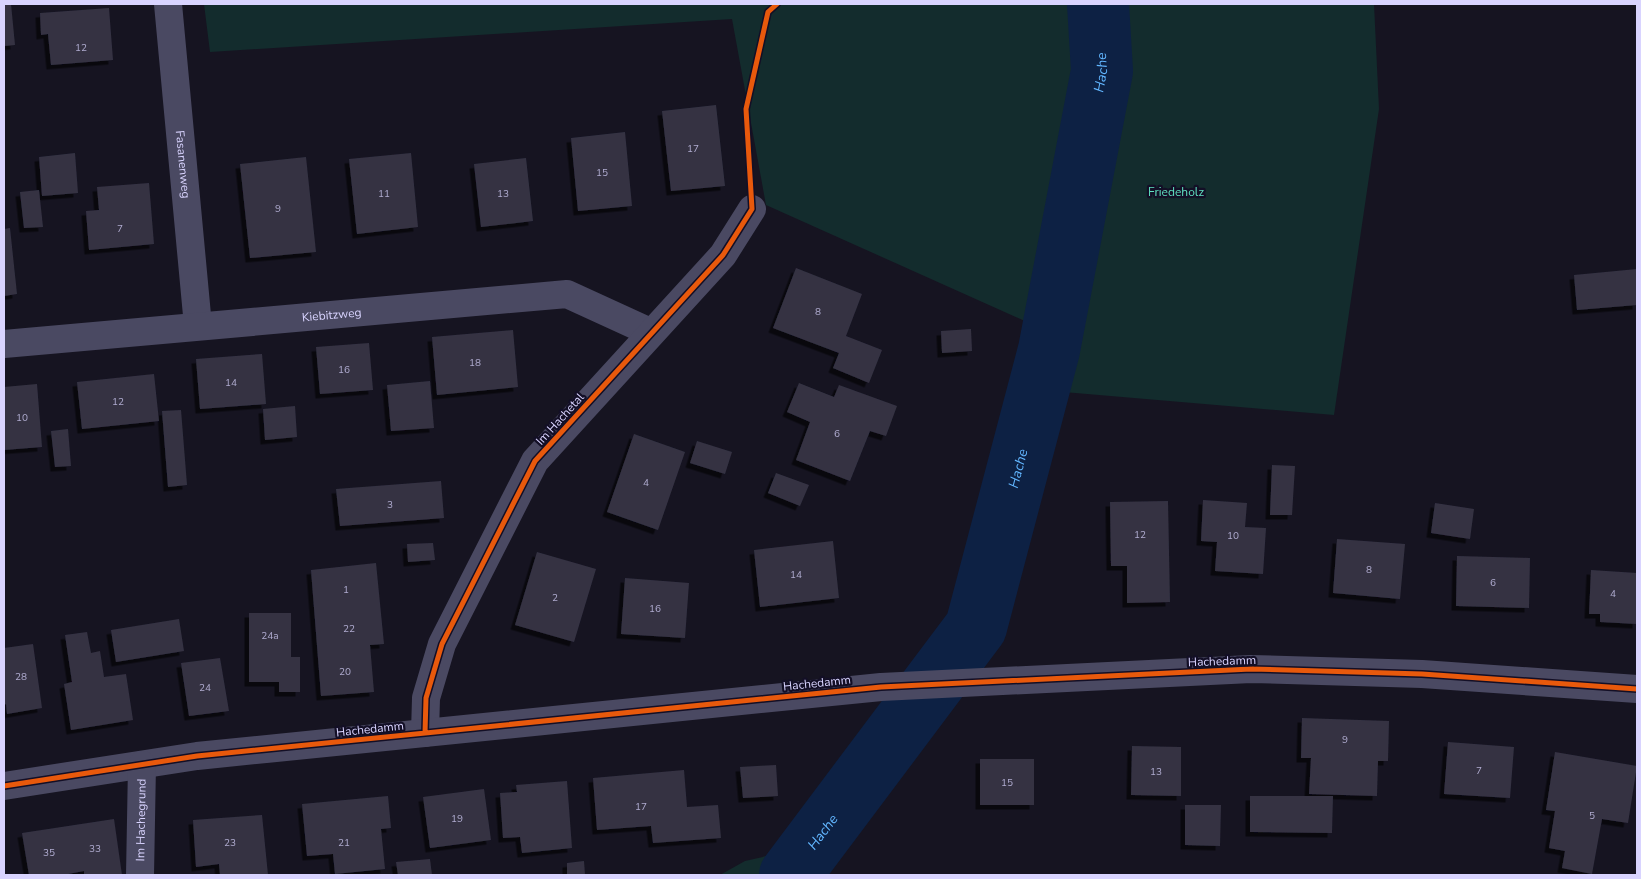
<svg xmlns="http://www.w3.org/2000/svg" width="1641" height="879" viewBox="0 0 1641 879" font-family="'Nunito Sans',sans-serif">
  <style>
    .green { fill: #132c2d }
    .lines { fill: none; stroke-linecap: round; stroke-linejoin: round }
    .river { stroke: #0d2144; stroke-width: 62 }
    .building { fill: #343243; filter: url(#shadow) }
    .street { stroke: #4a4962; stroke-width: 28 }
    .cycleway-casing { stroke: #130f26; stroke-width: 8 }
    .cycleway { stroke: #e8590c; stroke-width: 5 }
    .labels { text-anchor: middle; stroke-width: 4.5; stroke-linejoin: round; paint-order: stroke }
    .number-label { font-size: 10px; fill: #b0acd0 }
    .street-label { font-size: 12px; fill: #d9d4ff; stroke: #130f26 }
    .park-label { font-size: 12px; fill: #5fe0c0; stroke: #130f26 }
    .water-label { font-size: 14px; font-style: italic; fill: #62b6ff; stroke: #130f26 }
  </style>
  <defs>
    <filter id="shadow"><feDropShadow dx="-4.5" dy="4.5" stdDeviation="0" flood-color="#0009"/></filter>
  </defs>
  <rect width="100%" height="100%" fill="#161421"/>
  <path class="green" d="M204,4H1374L1379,109L1334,415L1052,391L1047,331L766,205L732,19L210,52Z
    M806,847L799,875H720L745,861Z"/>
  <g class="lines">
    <path class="river" id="s1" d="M790,875L976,627L1049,350L1102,71L1098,4"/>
  </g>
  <path class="building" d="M4,4H11L15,45L4,46Z
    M109,8L113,60L51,65L48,34L41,35L40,13Z
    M716,105L725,186L671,191L662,111Z
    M625,132L632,206L578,211L571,138Z
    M75,153L78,193L42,196L39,157Z
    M411,153L418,227L357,234L349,159Z
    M306,157L316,252L250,258L240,164Z
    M526,158L533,221L481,227L474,164Z
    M149,183L154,244L89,250L86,211L99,210L97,187Z
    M39,190L43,227L24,228L20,192Z
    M10,228L17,294L4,296V229Z
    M796,268L862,294L846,336L882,350L869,383L833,368L839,353L773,328Z
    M1637,269V305L1577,310L1574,275Z
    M971,329L972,351L942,353L941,331Z
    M513,330L518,387L437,395L432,337Z
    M369,343L373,390L320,394L316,347Z
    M262,354L266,404L200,409L196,359Z
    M154,374L159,421L82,429L77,382Z
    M430,381L434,428L391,431L387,385Z
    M799,383L834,397L839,385L897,406L886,436L870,431L850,481L796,460L810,422L787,412Z
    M37,384L42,447L4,450V387Z
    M295,406L297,437L265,440L263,409Z
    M181,410L187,485L168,487L162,411Z
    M68,429L71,466L55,467L51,431Z
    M634,434L685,452L658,530L607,512Z
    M697,441L732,452L725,474L690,463Z
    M1272,465L1295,466L1292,515H1270Z
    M776,473L809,485L800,506L768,493Z
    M441,481L444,518L340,526L336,489Z
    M1203,500L1247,503L1245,527L1266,528L1263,574L1215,571L1217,542L1201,541Z
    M1168,501L1170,602L1127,603V566H1111L1110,502Z
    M1435,503L1474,509L1470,539L1431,533Z
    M1337,539L1405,544L1400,599L1333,593Z
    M833,541L839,598L760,607L754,550Z
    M433,543L435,560L408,562L407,544Z
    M537,552L596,569L574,642L515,625Z
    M1457,556L1530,558L1529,608L1456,606Z
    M376,563L384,644L370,645L374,692L321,696L311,570Z
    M1591,570L1637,573V624L1600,622V614H1589Z
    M625,578L689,583L685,638L621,634Z
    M249,613H291V657H300V692H279V682H249Z
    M179,619L184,651L116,662L111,630Z
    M87,632L91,653L100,651L104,677L126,674L133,720L71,730L64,684L72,682L65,635Z
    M33,644L42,708L7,714L6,704L4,705V648Z
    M220,658L229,711L189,716L181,663Z
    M1302,718L1389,721L1388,761H1378L1377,796L1309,794L1311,758H1301Z
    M1448,742L1514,747L1510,798L1444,794Z
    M1132,746L1181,747V796L1131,795Z
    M1555,752L1637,766L1628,823L1602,819L1592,874L1562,868L1565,851L1549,848L1555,811L1546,810Z
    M980,759H1034V805H980Z
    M776,765L778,796L743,798L740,767Z
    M684,770L687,807L718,805L721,838L653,843L651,826L597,830L593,778Z
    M567,781L572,848L522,853L520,837L503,838L500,793L517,792L516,785Z
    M484,789L491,840L430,848L423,797Z
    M388,796L391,828L381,829L385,869L335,874L333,854L307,856L302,804Z
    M1250,796H1333L1332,833L1250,832Z
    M1185,805H1221L1220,846L1185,845Z
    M262,815L268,875H220L219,864L196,867L193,820Z
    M114,819L122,875H84V871L63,875H29L22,833Z
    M430,859L432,875H398L396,862Z
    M584,861L585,875H567V863Z"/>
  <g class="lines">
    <g class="street">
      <path id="s2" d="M168,4L198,326"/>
      <path id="s3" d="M4,344L567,294L650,332"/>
      <path d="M425,733L426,698L442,644L535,461L723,255L752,209"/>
      <path d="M4,786L197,756L881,687L1251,669L1422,674L1637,689"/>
      <path id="s4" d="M140,875L142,765"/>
    </g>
    <g class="cycleway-casing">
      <path id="cycleway" d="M425,733L426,698L442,644L535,461L723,255L752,209L746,109L768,12L777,4
        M4,786L197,756L881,687L1251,669L1422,674L1637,689"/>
    </g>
    <use href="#cycleway" class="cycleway"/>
  </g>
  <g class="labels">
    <g class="number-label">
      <text x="81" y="51">12</text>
      <text x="693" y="152">17</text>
      <text x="602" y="176">15</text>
      <text x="384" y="197">11</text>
      <text x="503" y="197">13</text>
      <text x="278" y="212">9</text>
      <text x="120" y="232">7</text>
      <text x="818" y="315">8</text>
      <text x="475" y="366">18</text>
      <text x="344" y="373">16</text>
      <text x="231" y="386">14</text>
      <text x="118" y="405">12</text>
      <text x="22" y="421">10</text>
      <text x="837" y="437">6</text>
      <text x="646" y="486">4</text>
      <text x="390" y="508">3</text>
      <text x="1140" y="538">12</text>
      <text x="1233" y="539">10</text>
      <text x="1369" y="573">8</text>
      <text x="796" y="578">14</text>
      <text x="1493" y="586">6</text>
      <text x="346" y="593">1</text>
      <text x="1613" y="597">4</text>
      <text x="555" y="601">2</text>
      <text x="655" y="612">16</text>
      <text x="349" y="632">22</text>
      <text x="270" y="639">24a</text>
      <text x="345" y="675">20</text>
      <text x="21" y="680">28</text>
      <text x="205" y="691">24</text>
      <text x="1345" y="743">9</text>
      <text x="1479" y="774">7</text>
      <text x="1156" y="775">13</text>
      <text x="1007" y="786">15</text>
      <text x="641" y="810">17</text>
      <text x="1592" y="819">5</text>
      <text x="457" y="822">19</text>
      <text x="230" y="846">23</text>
      <text x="344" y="846">21</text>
      <text x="95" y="852">33</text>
      <text x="49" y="856">35</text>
    </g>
    <g class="street-label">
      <text dy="4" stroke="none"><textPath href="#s2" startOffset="161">Fasanenweg</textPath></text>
      <text dy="4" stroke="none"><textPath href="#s3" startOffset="329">Kiebitzweg</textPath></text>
      <text transform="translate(560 419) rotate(-48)" y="4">Im Hachetal</text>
      <text transform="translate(1222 661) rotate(-2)" y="4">Hachedamm</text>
      <text transform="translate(817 683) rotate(-6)" y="4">Hachedamm</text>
      <text transform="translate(370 729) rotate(-6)" y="4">Hachedamm</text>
      <text dy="4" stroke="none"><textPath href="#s4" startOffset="55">Im Hachegrund</textPath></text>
    </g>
    <g class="park-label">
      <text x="1176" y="196">Friedeholz</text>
    </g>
    <g class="water-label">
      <text dy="5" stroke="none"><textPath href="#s1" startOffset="879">Hache</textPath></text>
      <text dy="5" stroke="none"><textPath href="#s1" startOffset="474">Hache</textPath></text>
      <text dy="5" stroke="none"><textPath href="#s1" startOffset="54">Hache</textPath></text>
    </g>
  </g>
  <rect width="1641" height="879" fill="none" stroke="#d9d4ff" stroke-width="10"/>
</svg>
